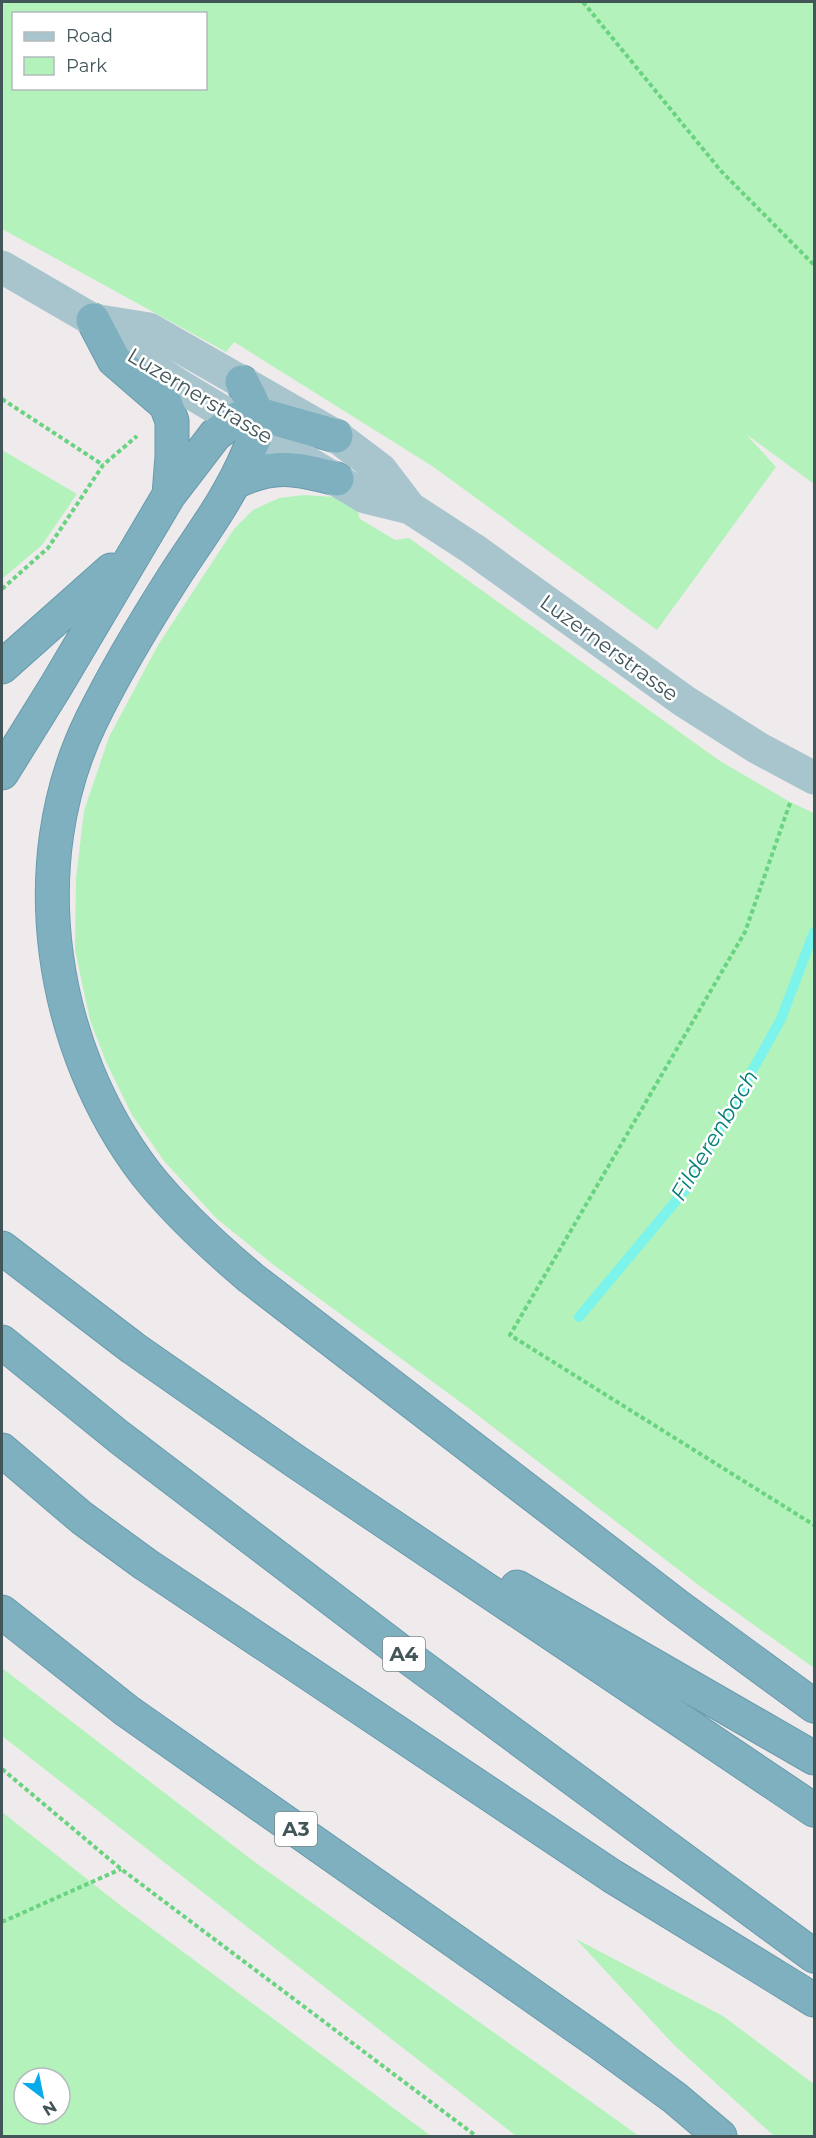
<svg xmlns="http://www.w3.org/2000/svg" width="816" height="2138" viewBox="0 0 816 2138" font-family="Montserrat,sans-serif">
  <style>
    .green { fill: #b4f2bb; fill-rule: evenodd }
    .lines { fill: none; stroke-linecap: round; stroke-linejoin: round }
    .stream { stroke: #7cf3eb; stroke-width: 10 }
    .highway-casing { stroke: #699bac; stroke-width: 35 }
    .path { stroke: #69d381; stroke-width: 4; stroke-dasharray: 4.5 3; stroke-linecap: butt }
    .major { stroke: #a8c5ce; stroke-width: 33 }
    .highway { stroke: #7eb0c0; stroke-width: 33 }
    .labels { text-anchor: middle; stroke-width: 5; stroke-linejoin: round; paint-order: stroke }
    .shield { fill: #fff; stroke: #7b898c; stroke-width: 1.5 }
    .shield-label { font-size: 20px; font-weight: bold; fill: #42565a }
    .street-label { font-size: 21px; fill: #42565a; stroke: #fff }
    .water-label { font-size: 22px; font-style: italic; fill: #058078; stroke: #fff }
  </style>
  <rect width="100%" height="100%" fill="#efebec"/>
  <path class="green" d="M2,2H814V484L746,434L776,467L657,630L432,466L234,342L226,352L2,229ZM14,14H206V88H14Z
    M2,450L77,494L42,545L2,579Z
    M304,495L335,497L356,506L360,519L395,540L409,538L720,761L790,802L814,813V1668L701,1587L467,1407L275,1266L216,1218L164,1161L132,1115L106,1062L90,1020L75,950L76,878L84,811L109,737L158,645L234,529L253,510L279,498Z
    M2,1668L252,1860L639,2136H516L2,1736Z
    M2,1812L120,1905L431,2136H2ZM24,2078H60V2114H24Z
    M576,1939L723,2016L814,2084V2136H774L674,2045Z"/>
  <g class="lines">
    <path class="stream" d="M579,1317L686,1189L781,1019L814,932"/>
    <g class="highway-casing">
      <path id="highway" d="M93,320L114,360L166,405L172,421V456L169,495
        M242,382C249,397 260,412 257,429C256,437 251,445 248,453C230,497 201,535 175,575C145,622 116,670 91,721C21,865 50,1048 146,1174C177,1213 213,1246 251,1278L679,1607L814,1706
        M236,482C274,463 297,469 337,479
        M2,667L111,570
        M2,773L56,686L169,495L215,435L236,419L258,414L336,436
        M2,1248L133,1348L295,1461L814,1810
        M2,1342L119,1437L408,1657L814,1956
        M2,1450L82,1518L145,1564L612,1876L814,2000
        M517,1587L814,1758
        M2,1612L127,1711L600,2043L675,2098L720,2136"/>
    </g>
    <path class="path" d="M583,2L721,171L814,265
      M2,399L103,465
      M2,589L48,548L103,465L137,436
      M790,803L745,932L510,1335L814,1525
      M2,1769L121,1869L476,2136
      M2,1922L121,1869"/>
    <path class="major" d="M2,267L93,320L122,349L183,388L365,497L410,508
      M93,320L149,329L336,436L381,470L410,508L473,549L684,701L758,748L814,778"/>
    <use href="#highway" class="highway"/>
  </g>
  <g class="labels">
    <g class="shield">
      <rect x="383" y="1637" width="42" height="34" rx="4.5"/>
      <rect x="275" y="1812" width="42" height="34" rx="4.5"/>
    </g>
    <g class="shield-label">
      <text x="404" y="1661">A4</text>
      <text x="296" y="1836">A3</text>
    </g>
    <g class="street-label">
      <text transform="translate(200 396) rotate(31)" y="7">Luzernerstrasse</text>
      <text transform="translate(609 648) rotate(36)" y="7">Luzernerstrasse</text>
    </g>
    <g class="water-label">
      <text transform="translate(714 1135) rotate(-59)" y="8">Filderenbach</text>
    </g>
  </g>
  <rect width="816" height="2138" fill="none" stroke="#42565a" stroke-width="6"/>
  <rect x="12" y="12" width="195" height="78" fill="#ffffff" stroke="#b3bbbd" stroke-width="1.5"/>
  <rect x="24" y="32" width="30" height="9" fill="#a8c5ce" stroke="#b3bbbd" stroke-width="1.5"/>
  <text x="66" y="42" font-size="18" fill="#42565a">Road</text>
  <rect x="24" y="57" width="30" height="18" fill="#b4f2bb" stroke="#b3bbbd" stroke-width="1.5"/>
  <text x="66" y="72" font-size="18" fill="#42565a">Park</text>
  <g transform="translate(42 2096) rotate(148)"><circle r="28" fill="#ffffff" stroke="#b3bbbd" stroke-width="1.5"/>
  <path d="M0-4.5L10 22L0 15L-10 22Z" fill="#08aaeb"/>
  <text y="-9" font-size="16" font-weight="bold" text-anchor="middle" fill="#42565a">N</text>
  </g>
</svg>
